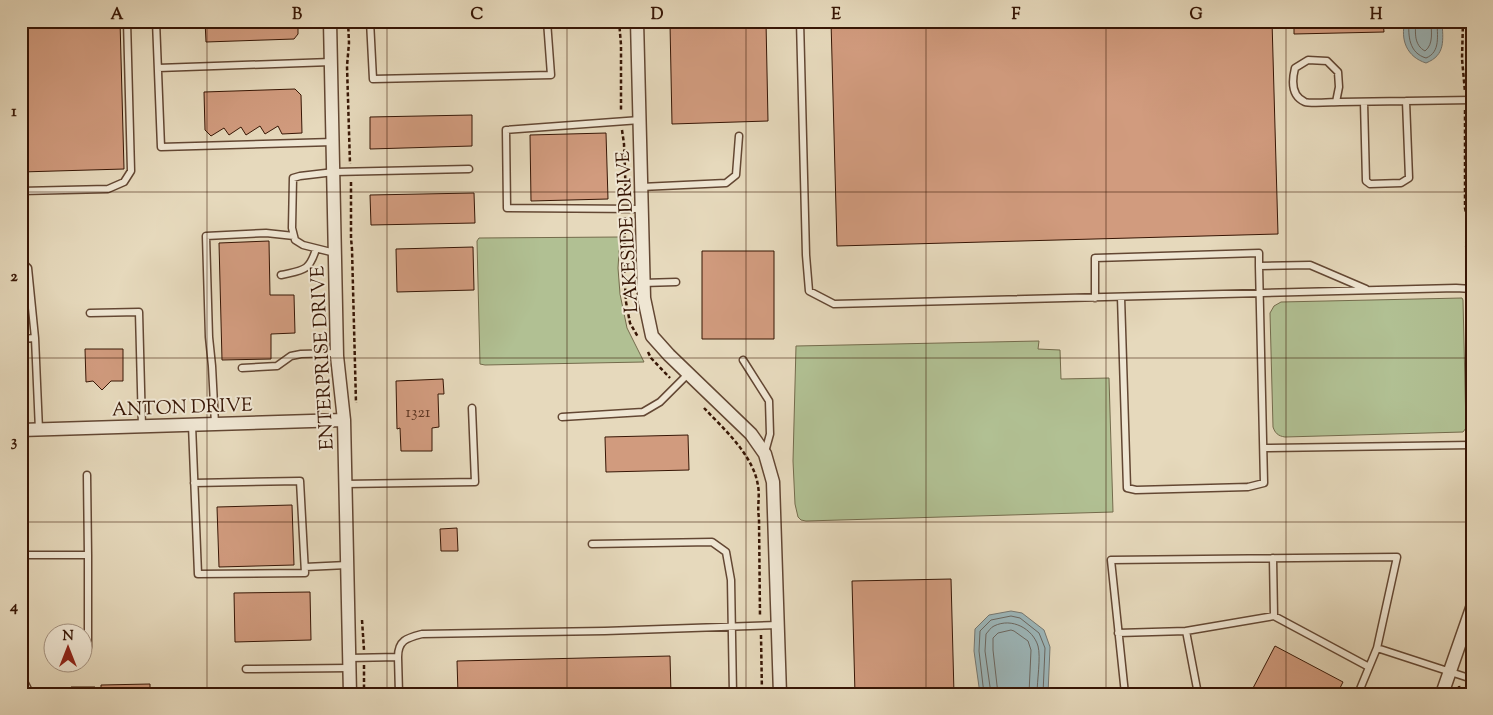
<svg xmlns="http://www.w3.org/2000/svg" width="1493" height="715" viewBox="0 0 1493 715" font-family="'Sorts Mill Goudy',serif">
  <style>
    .green { fill: #b1c093; stroke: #746b4c }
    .water { fill: #9cb7bb; stroke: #747772 }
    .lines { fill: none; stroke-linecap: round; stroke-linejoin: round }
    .shore { stroke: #6a6660; stroke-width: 1 }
    .building { fill: #d19b7e; stroke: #371605 }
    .lane-casing { stroke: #634733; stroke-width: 9 }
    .street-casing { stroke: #634733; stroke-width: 15 }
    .path { stroke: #371605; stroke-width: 2.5; stroke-dasharray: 4 2.5; stroke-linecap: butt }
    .lane { stroke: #efe6d3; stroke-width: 6 }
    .street { stroke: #efe6d3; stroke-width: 12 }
    .grid { fill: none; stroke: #371605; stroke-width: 1; stroke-opacity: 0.55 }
    .labels { text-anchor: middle; stroke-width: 4; stroke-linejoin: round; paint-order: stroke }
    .number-label { font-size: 16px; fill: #5e3723 }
    .street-label { font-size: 19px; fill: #371605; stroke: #efe6d3 }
    .neatline { fill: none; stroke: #371605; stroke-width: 2 }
    .grid-label { font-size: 16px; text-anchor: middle; font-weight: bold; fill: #371605 }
  </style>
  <rect width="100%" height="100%" fill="#e6d9bc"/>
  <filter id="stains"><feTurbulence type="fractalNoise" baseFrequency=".004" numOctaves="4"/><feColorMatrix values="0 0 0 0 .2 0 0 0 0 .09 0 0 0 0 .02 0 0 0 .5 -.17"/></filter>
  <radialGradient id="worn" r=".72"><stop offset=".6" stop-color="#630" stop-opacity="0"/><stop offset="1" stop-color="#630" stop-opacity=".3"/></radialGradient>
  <path class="green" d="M620,237L618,268L620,294L627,328L644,362L485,365L480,364L477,241L479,238Z
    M1462,298L1463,300L1466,428L1463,432L1285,437C1278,436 1275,433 1273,427L1270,313L1274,306L1281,302Z
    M1039,341L1038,349L1060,350L1061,379L1109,378L1113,512L806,521L801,520L798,517L795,504L793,461L796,346Z"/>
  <path class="water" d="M1405,21H1442C1443,40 1446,55 1426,63C1407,57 1400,40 1405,21Z
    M1011,611L1022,613L1044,630L1050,647L1048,694H980L974,651L975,629L989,615Z"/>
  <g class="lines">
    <path class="shore" d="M1409,21C1408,36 1409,53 1426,58C1441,52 1437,35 1437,21
      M1416,21C1415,33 1414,45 1425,51C1434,44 1431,31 1431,21
      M984,694L979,651L980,631L991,620L1011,616L1020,618L1039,633L1045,648L1043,694
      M991,694L985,651L986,634C988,632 991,627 994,626C1012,617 1033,629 1038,646C1041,657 1037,681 1037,694
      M998,694L993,650V638L998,633L1011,630L1014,631L1028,641L1031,650L1029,694"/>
  </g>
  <path class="building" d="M21,21H120L124,169L21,172Z
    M205,21H298V34L294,39L206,42Z
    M831,21H1272L1278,234L837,246Z
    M1294,21H1383L1384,32L1294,34Z
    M766,22L768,121L672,124L670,24Z
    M295,89L301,95L302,133L282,134L278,126L265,134L260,126L246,135L241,127L229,135L224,128L211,136L205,130L204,92Z
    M472,115V146L370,149V117Z
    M606,133L608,199L531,201L530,135Z
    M474,193L475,223L371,225L370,195Z
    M269,241L270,295H294L295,333L271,334V359L222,360L219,243Z
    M473,247L474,290L397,292L396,249Z
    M702,251H774V339H702Z
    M85,349H123V381H111L102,390L93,381L86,382Z
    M443,379L444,394H438L439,427L432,428V451H401L400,428L397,429L396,381Z
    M688,435L689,470L606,472L605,437Z
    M292,505L294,565L219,567L217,507Z
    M457,528L458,551H441L440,529Z
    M951,579L954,694H855L852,581Z
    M310,592L311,640L235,642L234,593Z
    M1275,646L1343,682L1337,694H1260L1252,690Z
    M670,656L671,694H458L457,661Z
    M150,684V694H71V687H95V694H101V685Z"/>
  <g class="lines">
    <g class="lane-casing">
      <path id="lane" d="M156,21L161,147L333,142
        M370,21L373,79L551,75L547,21
        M800,21L806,255L809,291L834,304L1456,288L1472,289
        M158,68L331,62
        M1336,102L1339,87L1338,72L1327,61L1308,60L1295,68C1292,80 1291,96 1305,102C1310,104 1333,102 1340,102C1384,101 1428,101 1472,100
        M1364,102L1366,181L1370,184L1401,183L1409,178L1406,101
        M640,120L506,130L507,208L641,209
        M641,187L726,183L736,175L739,136
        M21,191L108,189L124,182L131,171L127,21
        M335,253L303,245L295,240L292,228L293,178L300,176L334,172L469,169
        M21,261L28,268L35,338L39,430
        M281,275C303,270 309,272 316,249
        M643,283L676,282
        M1121,297L1127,488L1136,490L1248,487L1264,483L1259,266
        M1095,298V258L1259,253V266L1310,265L1366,289
        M90,313L139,312L142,427
        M21,339L35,338
        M743,360L769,401L770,434L765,452
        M242,368L277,366L291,356L301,354L337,353
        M562,417L643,412L660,402L688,374
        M215,424L212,366L209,337L206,236L266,233L294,236
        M192,425L198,574L305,573L300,481L194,483
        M1264,448L1472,445
        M345,484L475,482L472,408
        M592,544L712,542L726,552L731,580L733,694
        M21,555H88L87,475
        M88,555V647
        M1273,558L1274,616
        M305,567L347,565
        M1118,633L1186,631
        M1461,641L1472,644
        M398,657L399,694
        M349,658L398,657C398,640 407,638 422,634L605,631L778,625
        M246,669L350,668
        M1125,694L1111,560L1397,557L1377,648
        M1198,694L1186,631L1274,616L1369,667
        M1358,694L1377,648L1472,679"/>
    </g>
    <g class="street-casing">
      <path id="street" d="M330,21L337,356L344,420L350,694
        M637,21L644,298L652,336L669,355L751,434L765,454L773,482L780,694
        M21,430L344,420
        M21,682L27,694
        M1442,694L1472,608"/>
    </g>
    <path class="path" d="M348,21L349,43L347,66L350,164
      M619,21L621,45V112
      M1463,21L1462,59L1465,92
      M1465,110V208L1469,227L1466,244L1469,279
      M622,130L624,144L626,199
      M351,182V238L352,249L356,403
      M625,217L624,266L626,302L630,323L638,337
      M1470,297L1468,325L1471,353L1472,396
      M648,352L651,358L670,378
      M704,408C724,429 754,456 758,486C760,496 757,507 759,518L760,617
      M1472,410L1471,414L1472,418
      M362,620L364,650
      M761,635L762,694
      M364,665V694
      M1459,686L1460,694"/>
    <use href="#lane" class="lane"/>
    <use href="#street" class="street"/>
  </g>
  <path class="grid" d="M207,21V694M387,21V694M567,21V694M746,21V694M926,21V694M1106,21V694M1286,21V694M21,192H1472M21,358H1472M21,522H1472"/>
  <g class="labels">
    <g class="number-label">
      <text x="418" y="417">1321</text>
    </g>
    <g class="street-label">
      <text transform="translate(626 232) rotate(-93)" y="7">LAKESIDE DRIVE</text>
      <text transform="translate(321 358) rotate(-93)" y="7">ENTERPRISE DRIVE</text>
      <text transform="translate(182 406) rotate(-2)" y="7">ANTON DRIVE</text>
    </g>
  </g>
  <rect width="1493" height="715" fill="none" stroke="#e6d9bc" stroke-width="55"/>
  <g transform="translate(68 648)"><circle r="24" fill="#efe6d3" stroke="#a59381"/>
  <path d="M0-4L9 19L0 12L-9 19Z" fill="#8f2418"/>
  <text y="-8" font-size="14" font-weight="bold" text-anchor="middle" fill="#371605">N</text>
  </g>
  <rect x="28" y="28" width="1438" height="660" class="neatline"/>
  <g class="grid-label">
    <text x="117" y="19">A</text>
    <text x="297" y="19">B</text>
    <text x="477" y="19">C</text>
    <text x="657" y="19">D</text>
    <text x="836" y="19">E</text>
    <text x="1016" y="19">F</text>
    <text x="1196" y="19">G</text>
    <text x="1376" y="19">H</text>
    <text x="14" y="116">1</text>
    <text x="14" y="281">2</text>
    <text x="14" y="446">3</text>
    <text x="14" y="611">4</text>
  </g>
  <rect width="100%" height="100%" filter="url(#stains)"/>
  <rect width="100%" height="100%" fill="url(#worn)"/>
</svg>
